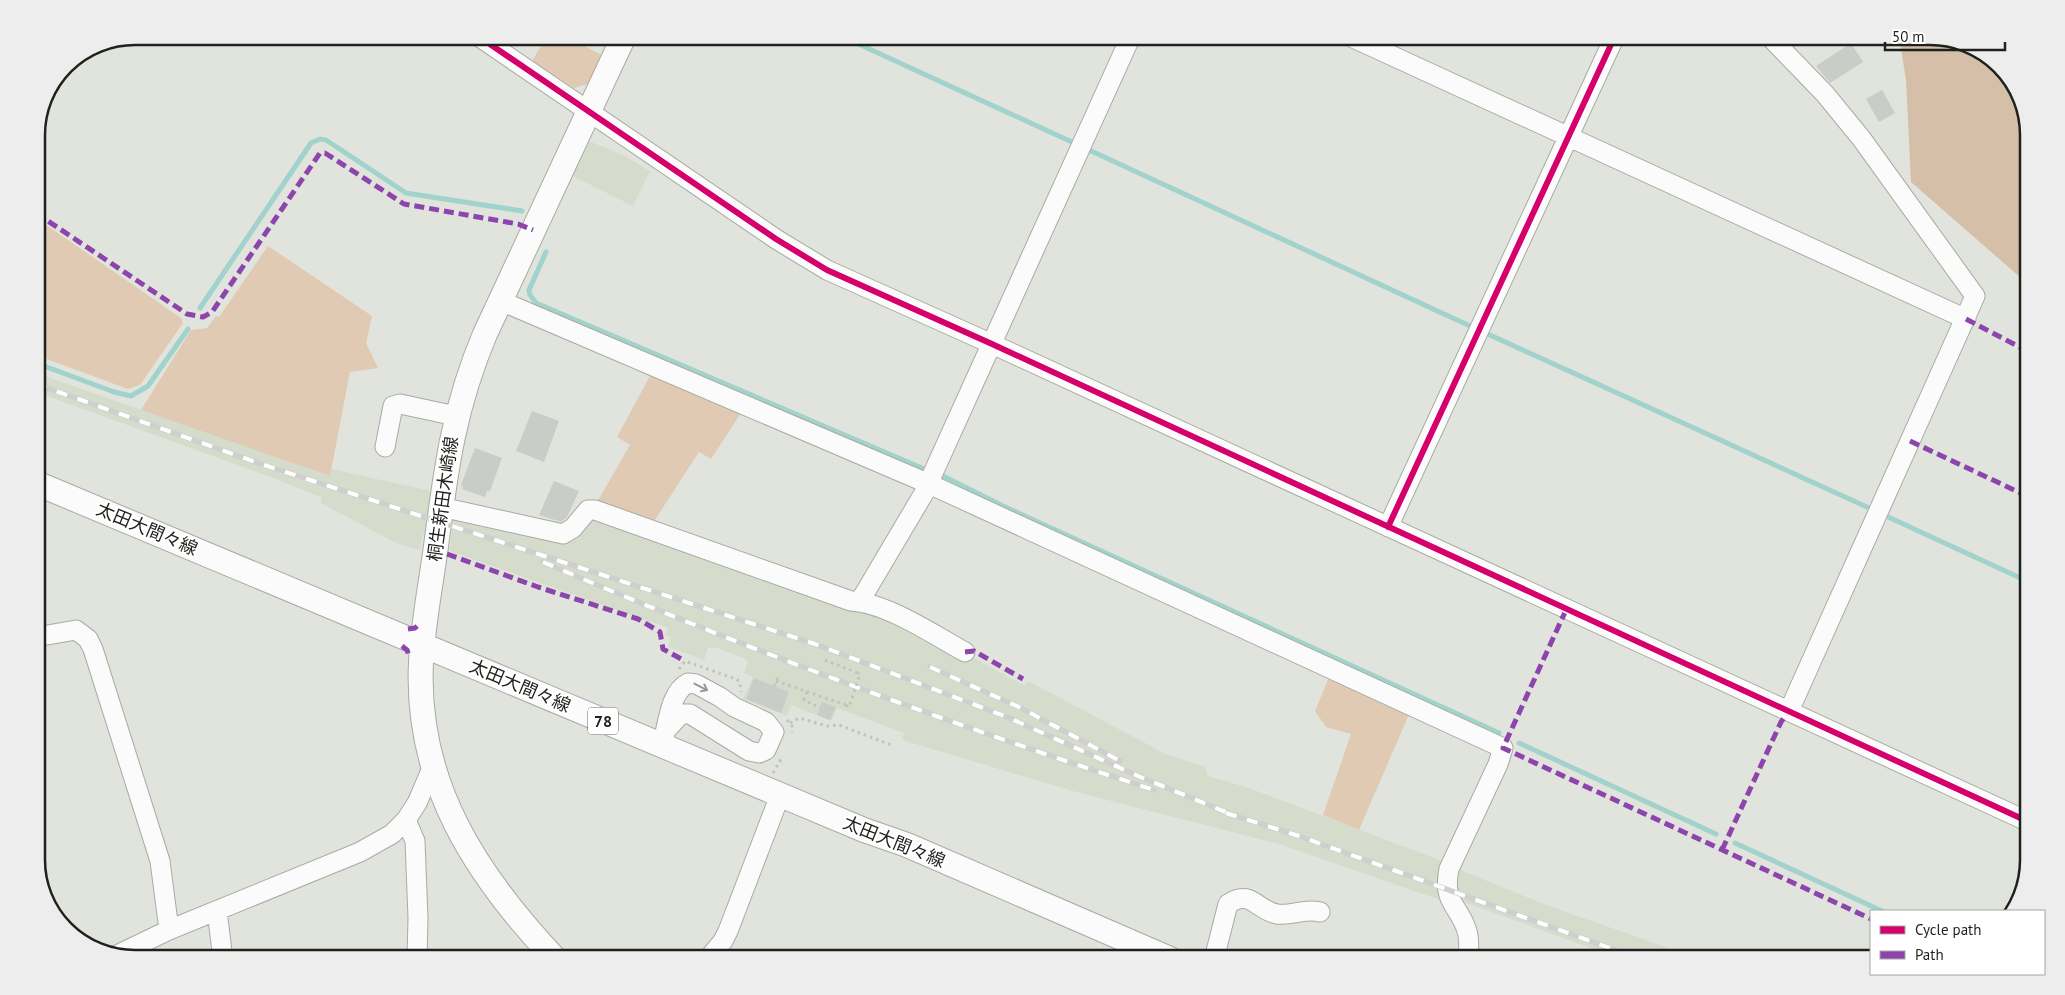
<svg xmlns="http://www.w3.org/2000/svg" width="2065" height="995" viewBox="0 0 2065 995" font-family="'PT Sans','Noto Sans JP',sans-serif">
  <style>
    .built { fill: #d6dccc }
    .green { fill: #e0cab4 }
    .forest { fill: #d5bfa8 }
    .lines { fill: none; stroke-linecap: round; stroke-linejoin: round }
    .stream { stroke: #a1d2cc; stroke-width: 5 }
    .building { fill: #c9cdc8 }
    .minor-casing { stroke: #a8aba4; stroke-width: 21 }
    .major-casing { stroke: #a8aba4; stroke-width: 26 }
    .path { stroke: #c1c3c0; stroke-width: 3; stroke-dasharray: 2.5 4; stroke-linecap: butt }
    .minor { stroke: #fafbfa; stroke-width: 19 }
    .major { stroke: #fafbfa; stroke-width: 24 }
    .rail-casing { stroke: #cfd0ce; stroke-width: 5.5 }
    .rail { stroke: #fff; stroke-width: 4; stroke-dasharray: 11; stroke-linecap: butt }
    .path-bridge { stroke: #c1c3c0; stroke-width: 3; stroke-dasharray: 2.5 4; stroke-linecap: butt }
    .quiet { stroke: #8e44ad; stroke-width: 5; stroke-dasharray: 10 5; stroke-linecap: butt }
    .cycleway-casing { stroke: #fff; stroke-width: 9 }
    .cycleway { stroke: #d6006c; stroke-width: 6 }
    .oneway { stroke: #979996 }
    .labels { text-anchor: middle; stroke-width: 4.5; stroke-linejoin: round; paint-order: stroke }
    .shield { fill: #fff; stroke: #626460; stroke-width: 1 }
    .shield-label { font-size: 16px; font-weight: bold; fill: #1f211c }
    .street-label { font-size: 18px; fill: #1f211c; stroke: #fff }
    .rim { fill: none; stroke: #1f211c; stroke-width: 2.5 }
  </style>
  <rect width="100%" height="100%" fill="#e1e4dc"/>
  <path class="built" d="M589,141L625,156L650,171L633,206L573,176Z
    M36,373L330,476L331,469L427,490L433,495L428,534H423L420,550L396,543L321,503V497L268,476L36,392Z
    M453,516L567,539L592,516L910,629L969,661L972,657L1025,686L1028,681L1166,754L1205,767L1208,776L1249,788L1445,862L1446,902L1279,844L1076,792L902,740L904,733L837,708L831,721L791,705L787,716L743,699L753,677L744,673L748,661L743,658L717,648H708L704,660L683,652L668,647L671,637L666,635L668,628L450,551Z
    M1455,868L1549,906L1700,959H1621L1461,901L1456,904Z"/>
  <path class="green" d="M547,36H564L604,56L592,83L574,88L532,61Z
    M36,218L181,318L183,323L140,385L128,389L36,355Z
    M268,246L372,316L366,343L378,368L350,372L330,476L141,410L191,330L207,328L216,316L219,317Z
    M652,372L743,410L711,459L699,452L651,526L596,504L630,445L617,437Z
    M1330,675L1410,712L1359,830L1323,815L1351,734L1326,727L1315,711Z"/>
  <path class="forest" d="M1899,36H1929L1973,46L2012,81L2029,129V285L1911,182L1906,80Z"/>
  <g class="lines">
    <path class="stream" d="M841,36L1074,143
      M1089,150L1470,326
      M546,252L529,290L530,295L536,303L922,468
      M200,308L311,143L320,139L326,140L406,193L522,211
      M1490,335L1867,507
      M36,363L114,392L131,396L148,386L188,329
      M943,476L1003,506L1499,733
      M1886,516L2029,582
      M1519,743L1716,834
      M1735,843L1882,911"/>
  </g>
  <path class="building" d="M1851,43L1863,62L1830,83L1816,66Z
    M1882,90L1895,113L1879,122L1866,99Z
    M532,411L559,421L544,462L516,451Z
    M475,448L502,458L490,491H487L485,497L462,489L463,486L461,485Z
    M554,481L579,491L567,517L561,522L539,515Z
    M754,678L789,692L781,713L746,699Z
    M822,702L836,707L830,720L817,715Z"/>
  <g class="lines">
    <g class="minor-casing">
      <path id="minor" d="M478,36L776,239L827,270L992,344L2029,822
        M1349,36L1966,319
        M1769,36L1825,94L1861,138L1975,296L1789,711
        M501,301L927,483L1503,748L1498,764L1449,869C1442,903 1459,905 1467,931C1470,941 1468,949 1469,959
        M385,447L393,406L400,404L456,416
        M441,507L563,534L573,528L588,510H595L851,601C887,603 934,635 965,652
        M1388,527L1615,36
        M860,601L924,493L1131,36
        M36,637L76,630L88,639L93,649L160,861L169,930
        M662,745C668,726 669,693 688,683L696,684L720,697L734,707L766,722L774,732L766,750L759,753L749,751L690,714H681L667,729
        M406,820L415,841L418,918L417,959
        M217,911L223,959
        M117,955L169,930L360,852L392,834L406,820L417,803L433,766
        M708,959L723,941L728,931L780,795
        M1214,959L1228,904C1251,888 1257,911 1277,914C1292,916 1305,908 1320,912"/>
    </g>
    <g class="major-casing">
      <path id="major" d="M36,483L864,830L907,845L1170,959
        M555,959C476,875 415,783 421,662C423,623 431,584 436,546C446,468 454,407 485,334L624,36"/>
    </g>
    <path class="path" d="M825,660L858,673
      M679,669L685,661L736,679L740,682L741,692
      M776,681L846,705
      M774,686L778,677
      M807,692L804,700L820,708
      M787,720L792,726V732
      M790,723L799,718L827,726L839,725L894,746
      M773,773L781,759"/>
    <use href="#minor" class="minor"/>
    <use href="#major" class="major"/>
    <g class="rail-casing">
      <path id="rail" d="M36,384L261,464L815,644L1007,717L1138,776L1233,815
        M543,562C743,648 947,723 1154,790
        M930,667L1021,708L1120,761
        M1226,813L1299,836L1640,959"/>
    </g>
    <use href="#rail" class="rail"/>
    <path class="path-bridge" d="M846,705L849,707L860,674L858,673"/>
    <path class="quiet" d="M36,213L187,314L203,317L212,312L320,153H325L404,204L518,224L533,230
      M1966,319L2029,352
      M1910,441L2029,497
      M447,554L538,587L638,619L660,632L663,649L685,661
      M1566,610L1503,748L1871,919
      M408,629L415,628L418,625
      M402,646L407,650L410,658
      M965,652L974,651L1023,679
      M1722,850L1781,722L1789,711"/>
    <g class="cycleway-casing">
      <path id="cycleway" d="M478,36L776,239L827,270L992,344L2029,822
        M1388,527L1615,36"/>
    </g>
    <use href="#cycleway" class="cycleway"/>
  </g>
  <defs><path id="oneway-shaft" d="M-6 0H5M1.5-3L5.5 0L1.5 3" fill="none" stroke-width="1.6" stroke-linecap="round" stroke-linejoin="round" transform="scale(1.25)"/></defs>
  <use class="oneway" href="#oneway-shaft" transform="translate(701 687) rotate(27)"/>
  <g class="labels">
    <rect class="shield" x="588" y="707.5" width="30" height="27" rx="4"/>
    <g class="shield-label">
      <text x="603" y="727">78</text>
    </g>
    <g class="street-label">
      <text transform="translate(443 499) rotate(-82)" y="6">桐生新田木崎線</text>
      <text transform="translate(147 529) rotate(23)" y="6">太田大間々線</text>
      <text transform="translate(520 686) rotate(23)" y="6">太田大間々線</text>
      <text transform="translate(894 842) rotate(22)" y="6">太田大間々線</text>
    </g>
  </g>
  <path d="M0 0H2065V995H0ZM135 45H1930A90 90 0 0 1 2020 135V860A90 90 0 0 1 1930 950H135A90 90 0 0 1 45 860V135A90 90 0 0 1 135 45Z" fill="#ededed" fill-rule="evenodd"/>
  <path class="rim" d="M135 45H1930A90 90 0 0 1 2020 135V860A90 90 0 0 1 1930 950H135A90 90 0 0 1 45 860V135A90 90 0 0 1 135 45Z"/>
  <rect x="1870" y="910" width="175" height="65" fill="#ffffff" stroke="#a5a6a4"/>
  <rect x="1880" y="926" width="25" height="8" fill="#d6006c" stroke="#a5a6a4"/>
  <text x="1915" y="935" font-size="15" fill="#1f211c">Cycle path</text>
  <rect x="1880" y="951" width="25" height="8" fill="#8e44ad" stroke="#a5a6a4"/>
  <text x="1915" y="960" font-size="15" fill="#1f211c">Path</text>
  <path d="M1885 42v8h120v-8" fill="none" stroke="#1f211c" stroke-width="2.5"/>
  <text x="1892" y="42" font-size="15" fill="#1f211c" stroke="#ffffff" stroke-width="4" paint-order="stroke">50 m</text>
</svg>
